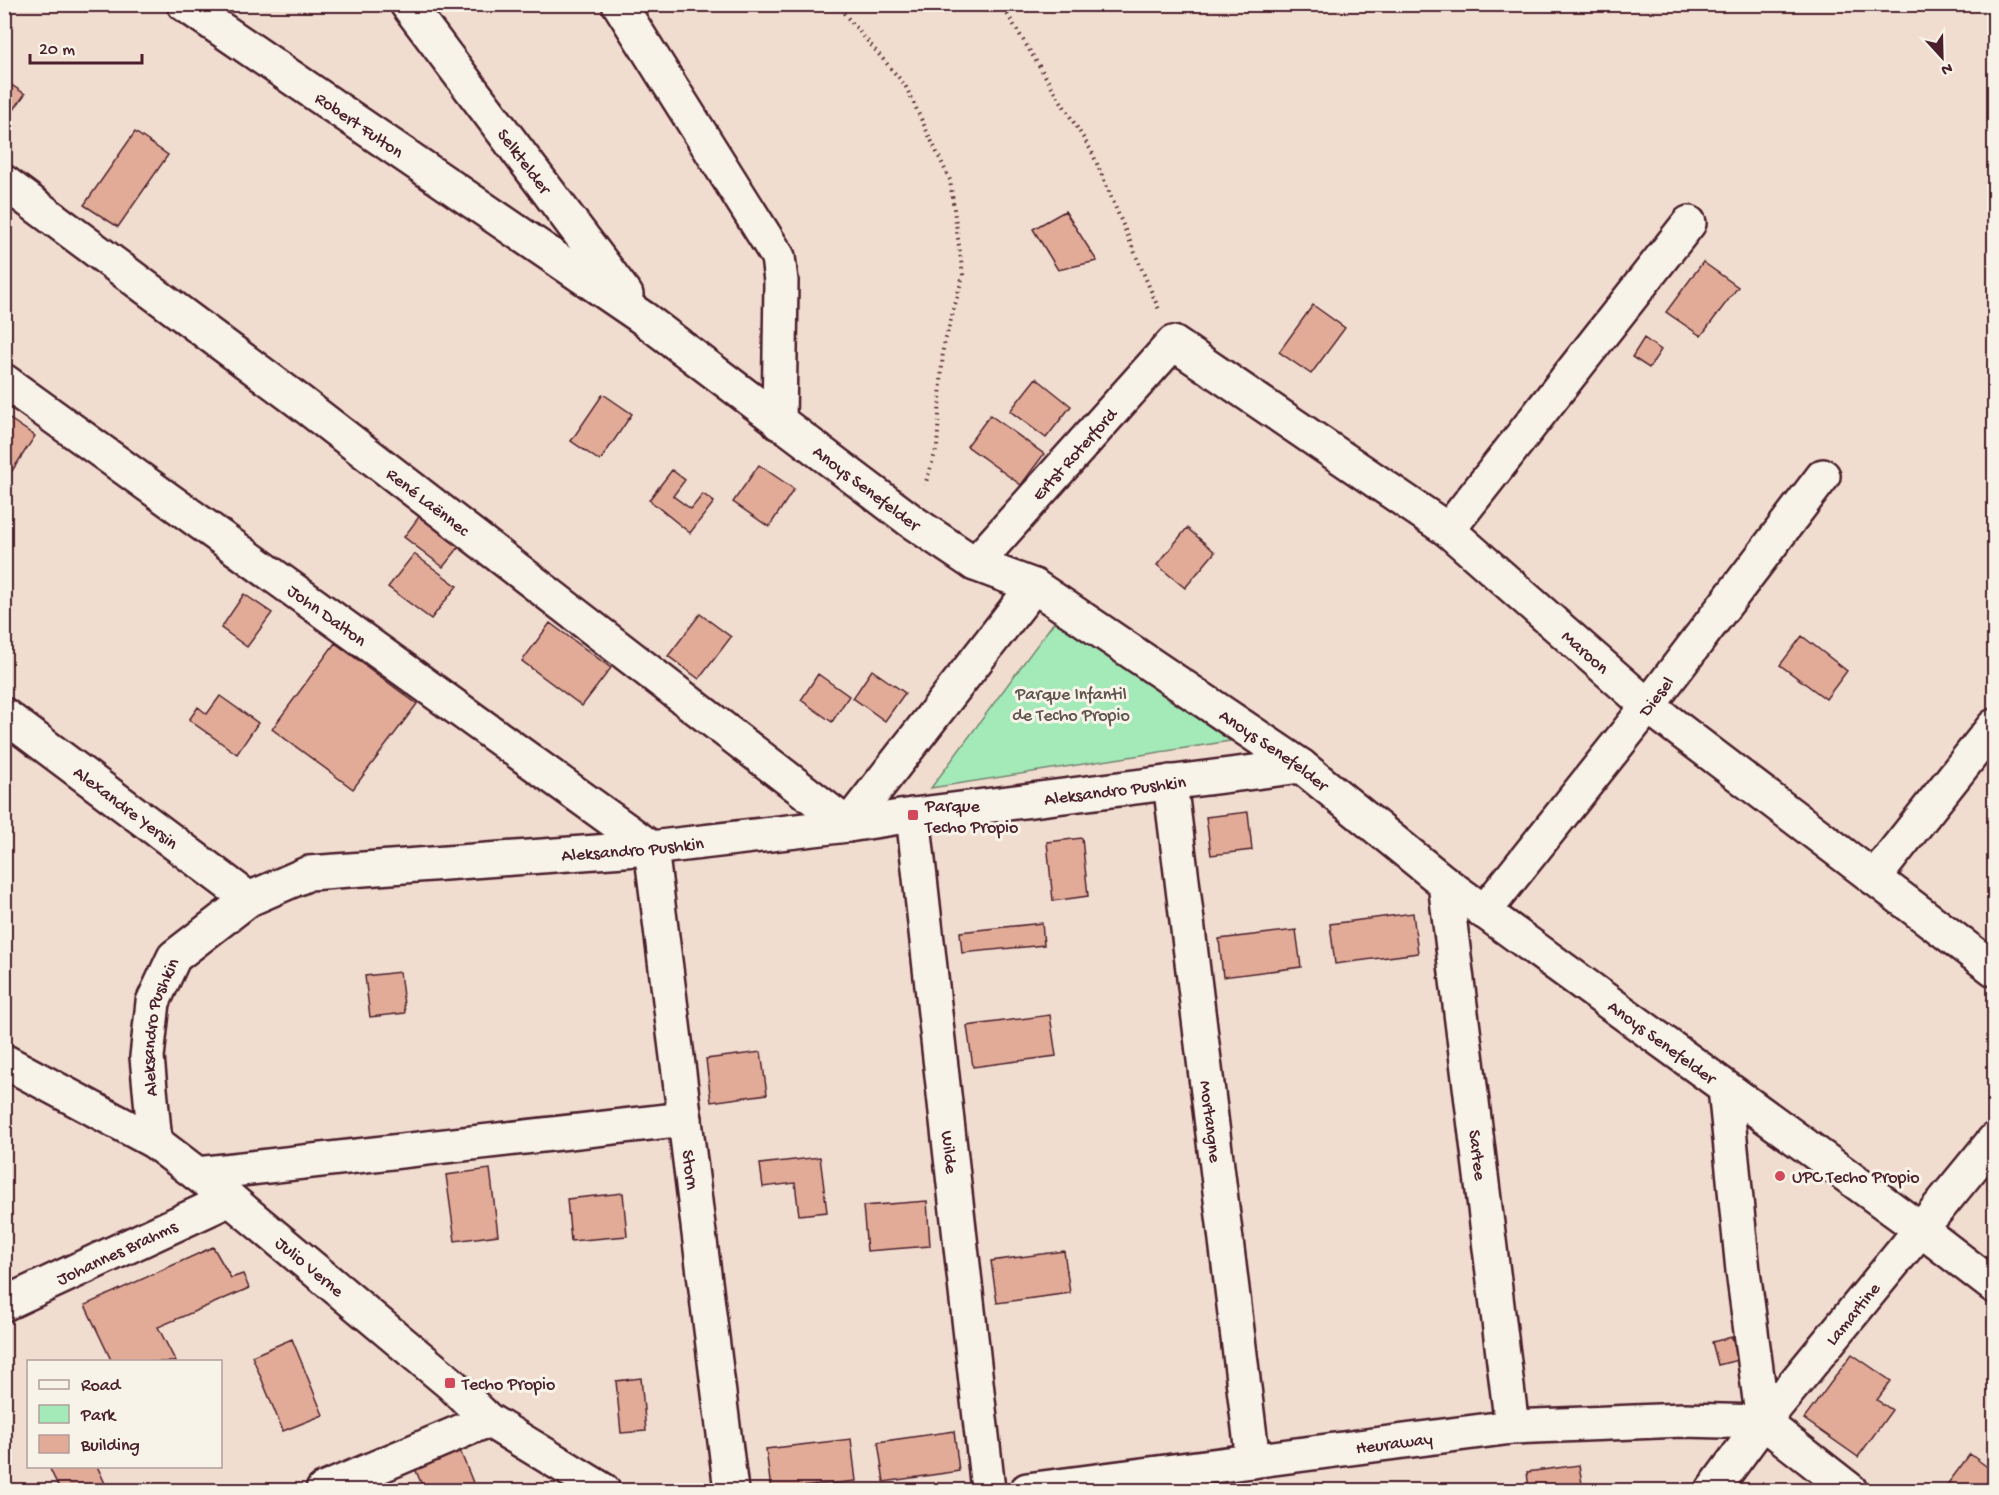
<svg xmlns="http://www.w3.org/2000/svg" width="1999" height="1495" viewBox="0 0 1999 1495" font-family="'Gochi Hand',sans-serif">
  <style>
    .green { fill: #a3eab8; stroke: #768472; stroke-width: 1.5 }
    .building { fill: #e2ab98; stroke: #4a1f2b; stroke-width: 1.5 }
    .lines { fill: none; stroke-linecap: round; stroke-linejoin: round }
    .street-casing { stroke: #4a1f2b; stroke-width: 38 }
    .secondary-casing { stroke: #4a1f2b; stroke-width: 38 }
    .path { stroke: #4a1f2b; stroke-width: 4; stroke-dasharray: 1.5 4.5; stroke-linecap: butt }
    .street { stroke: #f7f3e8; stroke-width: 33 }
    .secondary { stroke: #f7f3e8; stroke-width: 33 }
    .poi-dot { fill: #d1495b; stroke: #f7f3e8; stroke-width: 2 }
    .labels { text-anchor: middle; stroke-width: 6; stroke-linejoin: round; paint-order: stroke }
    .street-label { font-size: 18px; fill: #4a1f2b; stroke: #f7f3e8 }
    .park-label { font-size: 18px; fill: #60524e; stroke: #f7f3e8 }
    .poi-label { font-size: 18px; fill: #4a1f2b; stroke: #f7f3e8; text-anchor: start }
  </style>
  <rect width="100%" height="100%" fill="#f1ddd0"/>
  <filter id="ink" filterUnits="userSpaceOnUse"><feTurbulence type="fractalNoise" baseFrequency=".0167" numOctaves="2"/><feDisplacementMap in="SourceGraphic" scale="12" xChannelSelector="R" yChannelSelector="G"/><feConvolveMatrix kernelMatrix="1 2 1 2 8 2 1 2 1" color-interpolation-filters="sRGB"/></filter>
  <g filter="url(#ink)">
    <path class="green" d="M1057,618L1230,741L931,788Z"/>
    <path class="building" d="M4,80L25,94L4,124Z
      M135,132L168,155L118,227L84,205Z
      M1065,211L1097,261L1058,270L1033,229Z
      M1703,262L1738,287L1701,336L1666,312Z
      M1313,305L1345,328L1311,374L1279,352Z
      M1644,338L1661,350L1649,368L1632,357Z
      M1036,378L1071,406L1046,438L1010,411Z
      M603,394L632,414L600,461L571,441Z
      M4,415L35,436L6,480H4Z
      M990,415L1044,454L1021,485L967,446Z
      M759,465L794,489L769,527L733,502Z
      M672,470L685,480L673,496L691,509L703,494L714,502L690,533L649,500Z
      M424,510L464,541L443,567L404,537Z
      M1187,528L1215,552L1185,588L1157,565Z
      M414,554L457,586L431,619L388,587Z
      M244,594L272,613L247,647L221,628Z
      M700,614L731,637L699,679L668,656Z
      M550,623L611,668L582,706L522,661Z
      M1802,636L1847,671L1826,699L1780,665Z
      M335,643L417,704L353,789L272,729Z
      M872,670L905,693L885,721L853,698Z
      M818,674L849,696L832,722L801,700Z
      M220,696L258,723L237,754L189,720L198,707L207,714Z
      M1248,812L1252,850L1211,855L1206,817Z
      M1082,838L1088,896L1053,901L1047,842Z
      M1413,913L1418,953L1335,964L1330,924Z
      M1042,923L1044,945L962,953L960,932Z
      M1296,930L1301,967L1223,977L1219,939Z
      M400,972L405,1013L370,1017L365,976Z
      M1050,1015L1056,1056L973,1067L967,1026Z
      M761,1052L767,1094L711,1102L706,1059Z
      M820,1157L827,1212L799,1215L795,1183L763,1187L760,1164Z
      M490,1169L498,1235L455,1241L446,1175Z
      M623,1193L627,1236L571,1241L567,1199Z
      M927,1201L930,1246L867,1251L863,1206Z
      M213,1247L231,1278L243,1274L249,1288L158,1327L176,1362H112L85,1305Z
      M1064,1251L1070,1293L997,1303L991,1261Z
      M1732,1337L1738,1360L1718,1365L1712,1342Z
      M292,1339L323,1415L283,1431L252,1356Z
      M1852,1354L1891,1381L1877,1400L1892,1410L1858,1457L1804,1419Z
      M641,1378L646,1431L621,1433L616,1381Z
      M954,1431L959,1471L884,1482L878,1442Z
      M851,1439L856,1481L771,1490L766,1449Z
      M459,1448L476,1490H424L414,1466Z
      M1970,1454L1994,1472V1490H1943Z
      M1579,1465L1583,1490H1529L1527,1472Z
      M55,1466H97L108,1490H60L50,1469Z"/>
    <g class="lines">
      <g class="street-casing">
        <g id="street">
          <path id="s1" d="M184,4L643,318L914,523L975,564L1034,586L1301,766L1445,883L1920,1229L1994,1286"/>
          <path id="s2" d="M407,4L626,295"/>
          <path d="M619,4L778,257L781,281L779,423"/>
          <path id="s3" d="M4,182L300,402L848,825L1034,586"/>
          <path id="s4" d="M4,381L651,848L731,1490"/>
          <path d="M1448,530L1689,223"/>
          <path id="s5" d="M975,564L1173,343L1448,530L1648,706L1994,969"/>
          <path id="s6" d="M4,715L249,899"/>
          <path id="s7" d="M1170,782L1253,1461"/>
          <path id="s8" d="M913,815L988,1490"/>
          <path d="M1874,878L1994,726"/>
          <path id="s9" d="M1445,883L1512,1427"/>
          <path id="s10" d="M1484,912L1648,706L1823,476"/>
          <path d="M1725,1088L1743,1271L1763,1422"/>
          <path id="s11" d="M155,1142L147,1057L153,1002L174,957L249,899L309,873L651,848L848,825L913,815L1301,766"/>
          <path d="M197,1174L685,1119"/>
          <path id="s12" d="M4,1304L230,1199"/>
          <path d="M1763,1422L1850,1490"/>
          <path d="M323,1490L488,1420"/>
          <path id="s13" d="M1027,1490L1512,1427L1683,1420L1763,1422"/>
          <path id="s14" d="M1713,1490L1763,1422L1994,1140"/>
        </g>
      </g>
      <g class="secondary-casing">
        <g id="secondary">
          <path id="s15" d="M4,1061L155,1142L230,1199L450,1383L488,1420L603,1490"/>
        </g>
      </g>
      <path class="path" d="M836,4L905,85L950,180L963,275L943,349L937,447L925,485
        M1001,4L1092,152L1160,312"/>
      <use href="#street" class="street"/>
      <use href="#secondary" class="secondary"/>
    </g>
  </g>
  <g class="poi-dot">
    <rect x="907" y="809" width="12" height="12" rx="3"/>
    <circle cx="1780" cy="1176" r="6"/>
    <rect x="444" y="1377" width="12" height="12" rx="3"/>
  </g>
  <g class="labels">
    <g class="street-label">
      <text dy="6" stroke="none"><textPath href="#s1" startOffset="213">Robert Fulton</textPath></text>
      <text dy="6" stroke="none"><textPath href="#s2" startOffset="196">Selktelder</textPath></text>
      <text dy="6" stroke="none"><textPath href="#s5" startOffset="148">Ertst Roterford</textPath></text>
      <text dy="6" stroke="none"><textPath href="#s1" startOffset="837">Anoys Senefelder</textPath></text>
      <text dy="6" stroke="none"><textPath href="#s3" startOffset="531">René Laënnec</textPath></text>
      <text dy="6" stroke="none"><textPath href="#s4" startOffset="399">John Dalton</textPath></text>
      <text dy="6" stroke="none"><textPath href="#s5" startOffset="813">Maroon</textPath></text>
      <text dy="6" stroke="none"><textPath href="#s10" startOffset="276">Diesel</textPath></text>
      <text dy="6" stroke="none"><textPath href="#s1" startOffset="1323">Anoys Senefelder</textPath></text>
      <text dy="6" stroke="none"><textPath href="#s11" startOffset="1161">Aleksandro Pushkin</textPath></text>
      <text dy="6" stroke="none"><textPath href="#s6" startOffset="153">Alexandre Yersin</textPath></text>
      <text dy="6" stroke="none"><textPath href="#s11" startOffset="675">Aleksandro Pushkin</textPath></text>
      <text dy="6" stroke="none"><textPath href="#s11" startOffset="117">Aleksandro Pushkin</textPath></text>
      <text dy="6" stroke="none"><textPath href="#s1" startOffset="1809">Anoys Senefelder</textPath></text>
      <text dy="6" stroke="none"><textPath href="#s7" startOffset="342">Mortangne</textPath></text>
      <text dy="6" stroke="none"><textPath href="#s8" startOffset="339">Wilde</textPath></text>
      <text dy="6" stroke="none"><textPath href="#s9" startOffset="274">Sartee</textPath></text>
      <text dy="6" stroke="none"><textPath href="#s4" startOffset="1122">Storn</textPath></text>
      <text dy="6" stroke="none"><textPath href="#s12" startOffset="124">Johannes Brahms</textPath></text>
      <text dy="6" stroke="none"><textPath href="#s15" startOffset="370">Julio Verne</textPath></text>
      <text dy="6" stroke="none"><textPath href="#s14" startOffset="225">Lamartine</textPath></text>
      <text dy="6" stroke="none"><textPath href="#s13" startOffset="370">Heuraway</textPath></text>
    </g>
    <g class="park-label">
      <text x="1071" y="699">Parque Infantil<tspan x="1071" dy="21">de Techo Propio</tspan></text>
    </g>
    <g class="poi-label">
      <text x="925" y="811">Parque<tspan x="925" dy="21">Techo Propio</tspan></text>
      <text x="1792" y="1182">UPC Techo Propio</text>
      <text x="462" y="1389">Techo Propio</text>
    </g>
  </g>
  <rect width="1999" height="1495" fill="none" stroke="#f7f3e8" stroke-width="24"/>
  <rect x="12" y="12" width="1975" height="1471" fill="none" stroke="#4a1f2b" stroke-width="2" filter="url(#ink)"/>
  <rect x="27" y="1360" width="195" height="108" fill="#f7f3e8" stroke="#b29e9c" stroke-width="1.5"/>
  <rect x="39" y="1380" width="30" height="9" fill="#f7f3e8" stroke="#b29e9c" stroke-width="1.5"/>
  <text x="81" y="1390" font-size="18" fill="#4a1f2b">Road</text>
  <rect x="39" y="1405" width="30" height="18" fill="#a3eab8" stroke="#b29e9c" stroke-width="1.5"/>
  <text x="81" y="1420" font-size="18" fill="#4a1f2b">Park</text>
  <rect x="39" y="1435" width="30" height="18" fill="#e2ab98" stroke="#b29e9c" stroke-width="1.5"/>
  <text x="81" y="1450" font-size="18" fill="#4a1f2b">Building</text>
  <g transform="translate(1942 57) rotate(158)" stroke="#f7f3e8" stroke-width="4.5" paint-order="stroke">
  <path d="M0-4.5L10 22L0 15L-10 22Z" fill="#4a1f2b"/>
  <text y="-9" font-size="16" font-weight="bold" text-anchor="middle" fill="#4a1f2b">N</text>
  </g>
  <path d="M30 54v9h112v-9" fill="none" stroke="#4a1f2b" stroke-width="3"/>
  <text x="39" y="54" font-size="18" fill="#4a1f2b" stroke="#f7f3e8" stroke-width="4.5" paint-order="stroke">20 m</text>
</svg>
